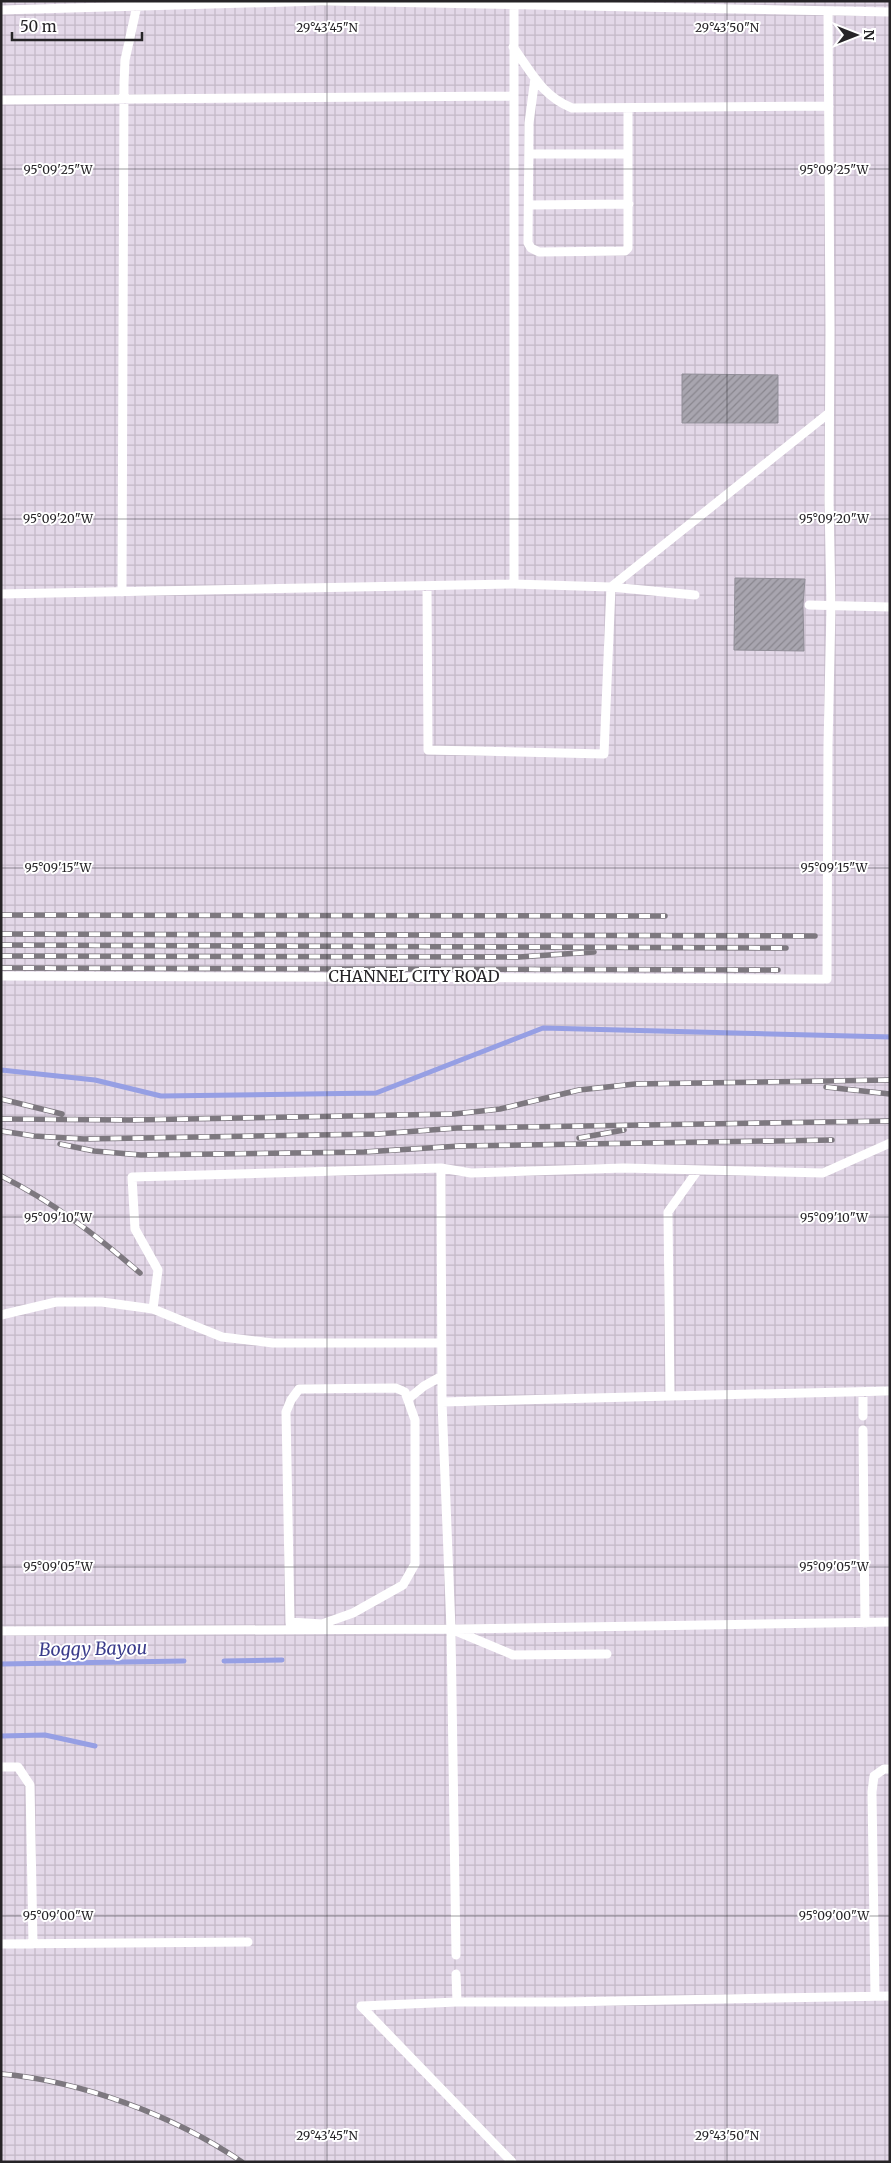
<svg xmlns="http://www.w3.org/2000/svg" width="891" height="2163" viewBox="0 0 891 2163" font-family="Merriweather,serif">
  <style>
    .industrial { fill: url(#industrial-grid) }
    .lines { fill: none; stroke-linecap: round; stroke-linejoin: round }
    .stream { stroke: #969fe4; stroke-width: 5 }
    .building { fill: url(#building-hatch); stroke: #918e98 }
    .service { stroke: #fff; stroke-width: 9 }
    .rail-casing { stroke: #7d787f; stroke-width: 5.5 }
    .rail { stroke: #fff; stroke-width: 4; stroke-dasharray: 11; stroke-linecap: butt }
    .ticks { fill: none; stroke: #262427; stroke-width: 1; stroke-opacity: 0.45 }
    .labels { text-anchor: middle; stroke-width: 4; stroke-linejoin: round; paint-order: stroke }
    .street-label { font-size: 16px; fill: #262427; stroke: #fff }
    .water-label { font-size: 18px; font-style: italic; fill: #3a3b8b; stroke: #fff }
    .ticks-label { font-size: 12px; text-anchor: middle; fill: #262427; stroke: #fff; stroke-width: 4; stroke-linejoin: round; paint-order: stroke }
  </style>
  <defs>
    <pattern id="industrial-grid" width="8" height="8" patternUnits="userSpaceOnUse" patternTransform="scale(1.25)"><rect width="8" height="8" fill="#e3d8e8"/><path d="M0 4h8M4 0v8" fill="none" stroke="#c3b9c7"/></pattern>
    <pattern id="building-hatch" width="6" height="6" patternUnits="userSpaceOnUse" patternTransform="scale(1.25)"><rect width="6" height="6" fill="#a8a5af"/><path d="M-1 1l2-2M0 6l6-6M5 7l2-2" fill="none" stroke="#89868e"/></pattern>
  </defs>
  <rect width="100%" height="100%" fill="#ebe4ee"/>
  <path class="industrial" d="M1,1H890V2162H1Z"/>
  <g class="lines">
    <path class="stream" d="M1,1070L95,1080L161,1096L376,1093L543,1028L890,1037
      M224,1661L282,1660
      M1,1664L184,1661
      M1,1736L45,1735L95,1746"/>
  </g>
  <path class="building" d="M682,374L778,375V423H682Z
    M735,578L805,579L803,605L804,651L734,650Z"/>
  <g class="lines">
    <path class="service" d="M324,1L890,12
      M514,5V584
      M1,10L321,1
      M513,47C532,73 542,96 572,108L829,106
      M535,78L529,123L528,243L531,248L539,252L625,251L628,248V108
      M1,100L513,96
      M529,154H628
      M529,205L629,204
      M427,586L428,750L604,754L611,587L829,413
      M122,592L124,83L125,60L138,1
      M1,594L514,584L611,587L695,595
      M809,605L890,607
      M1,976L827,979L828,745L831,607L829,500L830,330L828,11
      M441,1168L442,1402L451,1629L456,1955
      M153,1309L222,1337L273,1343H442
      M1,1315L56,1302H102L153,1309L158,1270L135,1229L132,1177L441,1168L471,1173L624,1168L823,1173L890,1143
      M863,1392V1416
      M670,1396L890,1391
      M408,1399L424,1386L442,1376
      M442,1402L670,1396L668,1212L698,1170
      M863,1430L865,1623
      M290,1622L322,1624L353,1613L403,1585L415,1564V1420L405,1392L396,1388L299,1389L291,1400L286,1412L290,1622L291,1630
      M456,1629L890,1622
      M1,1631L451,1629L513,1655L607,1654
      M1,1767H18L30,1785L33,1944
      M1,1944L248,1942
      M456,1974L457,2002
      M875,1996L872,1792L874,1776L884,1769H890
      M361,2006L457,2002H563L890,1996
      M361,2006L512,2162"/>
    <g class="rail-casing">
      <path id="rail" d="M1,915L665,916
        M1,934L815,936
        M1,945L786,948
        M1,956L519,957L594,952
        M1,968L778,970
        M826,1087L890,1094
        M1,1099L62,1114
        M1,1119L130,1120L454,1114L500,1109L579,1090L635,1084L890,1080
        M1,1131L34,1136L84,1139L378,1134L457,1128L890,1121
        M579,1138L624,1130
        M60,1144L94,1151L141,1155L364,1152L460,1146L832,1140
        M1,1176C53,1202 96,1235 140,1273
        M1,2074C82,2081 175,2116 242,2162"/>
    </g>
    <use href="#rail" class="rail"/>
  </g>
  <path class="ticks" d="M327,1V2162M727,1V2162M1,169H890M1,519H890M1,868H890M1,1217H890M1,1567H890M1,1916H890"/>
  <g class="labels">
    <g class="street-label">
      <text x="414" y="982">CHANNEL CITY ROAD</text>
    </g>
    <g class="water-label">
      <text transform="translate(93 1649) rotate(-1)" y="6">Boggy Bayou</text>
    </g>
  </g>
  <g class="ticks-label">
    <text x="327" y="32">29°43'45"N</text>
    <text x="727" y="32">29°43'50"N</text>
    <text x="834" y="174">95°09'25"W</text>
    <text x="58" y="174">95°09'25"W</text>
    <text x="58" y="523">95°09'20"W</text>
    <text x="834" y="523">95°09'20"W</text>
    <text x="834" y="872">95°09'15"W</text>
    <text x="58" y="872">95°09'15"W</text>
    <text x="834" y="1222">95°09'10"W</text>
    <text x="58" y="1222">95°09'10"W</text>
    <text x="58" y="1571">95°09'05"W</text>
    <text x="834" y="1571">95°09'05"W</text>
    <text x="834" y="1920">95°09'00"W</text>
    <text x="58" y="1920">95°09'00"W</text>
    <text x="327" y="2140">29°43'45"N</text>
    <text x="727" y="2140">29°43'50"N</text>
  </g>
  <rect width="891" height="2163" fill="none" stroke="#262427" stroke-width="5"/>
  <g transform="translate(856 35) rotate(90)" stroke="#ffffff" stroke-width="4" paint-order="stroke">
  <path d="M0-4L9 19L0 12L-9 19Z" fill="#262427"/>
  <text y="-8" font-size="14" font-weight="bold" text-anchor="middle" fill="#262427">N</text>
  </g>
  <path d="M12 32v8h130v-8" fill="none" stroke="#262427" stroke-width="2.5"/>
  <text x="20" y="32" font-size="15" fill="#262427" stroke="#ffffff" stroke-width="4" paint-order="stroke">50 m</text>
</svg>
